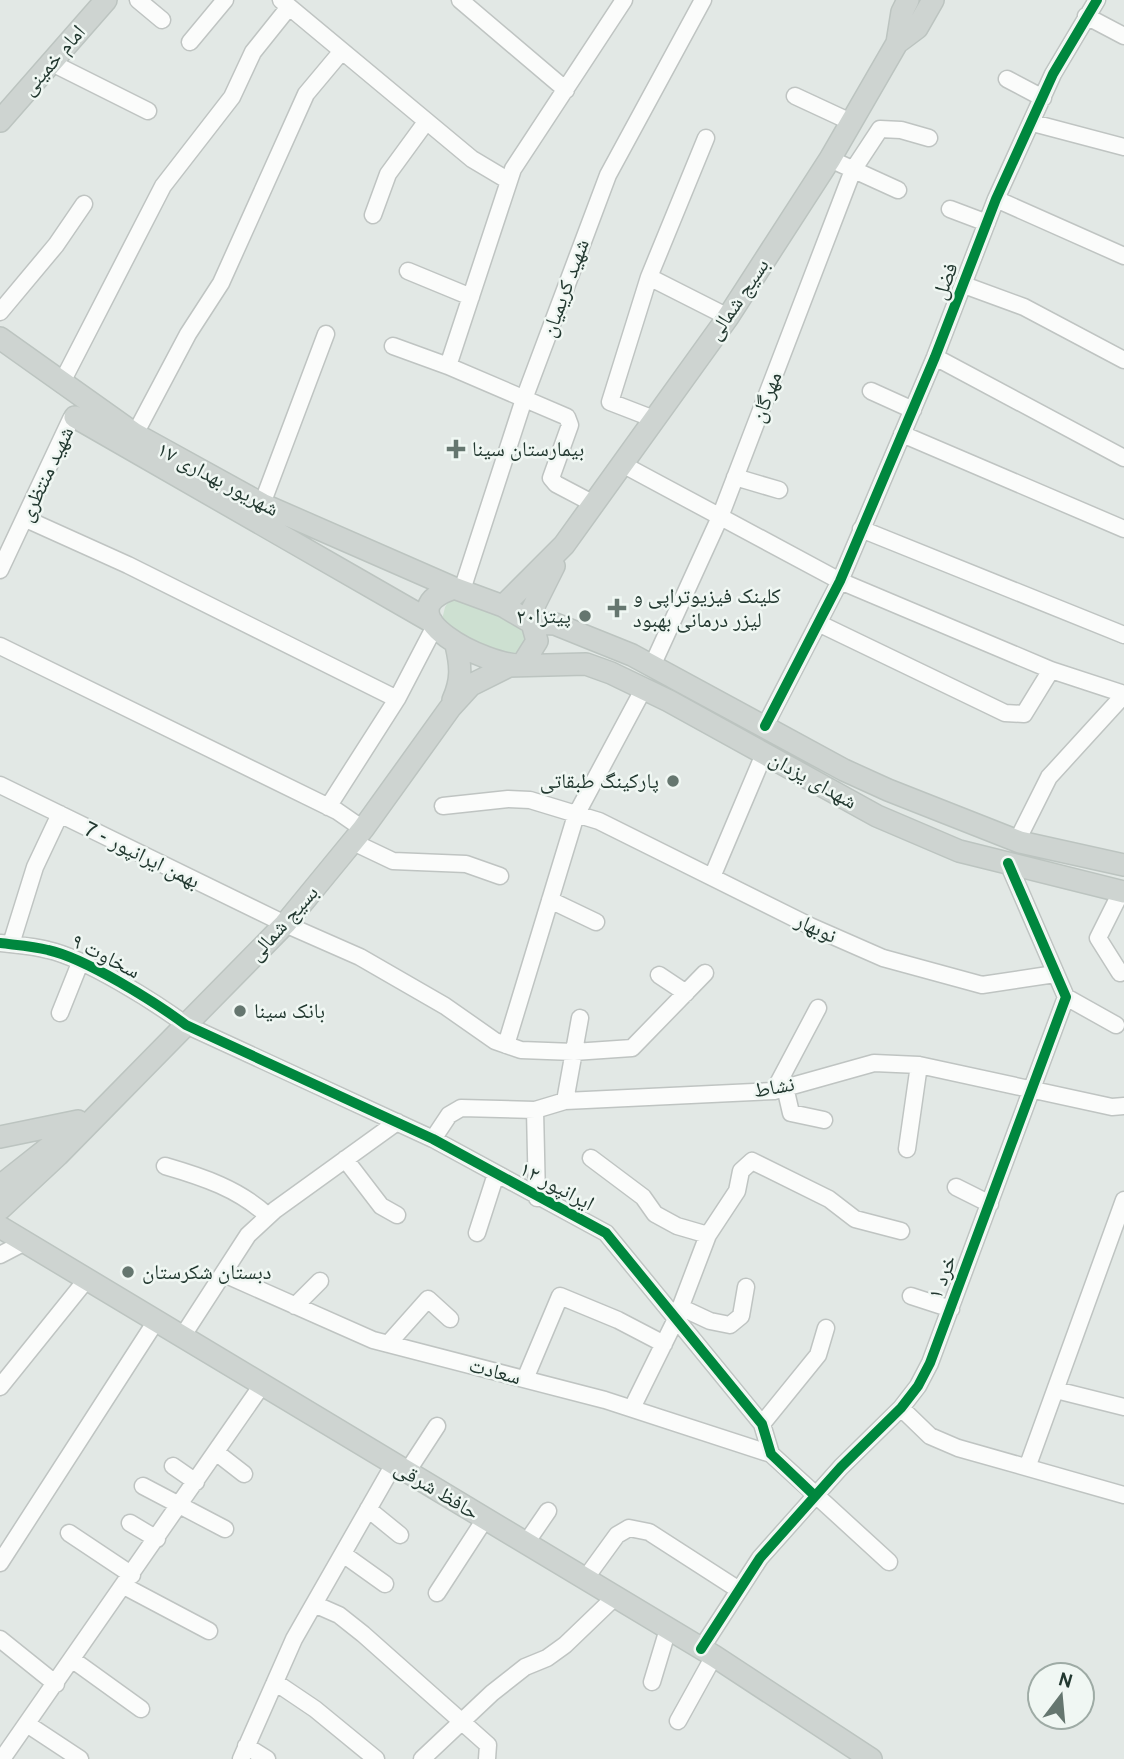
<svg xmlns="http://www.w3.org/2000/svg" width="1124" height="1759" viewBox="0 0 1124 1759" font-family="Overpass,'Noto Naskh Arabic',sans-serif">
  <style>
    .green { fill: #cde0d1 }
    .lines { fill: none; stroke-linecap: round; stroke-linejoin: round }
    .minor-casing { stroke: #bfc4c2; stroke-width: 19 }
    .major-casing { stroke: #bcc4c0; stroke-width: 24 }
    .minor { stroke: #fbfcfb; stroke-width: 16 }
    .major { stroke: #ced4d1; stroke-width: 21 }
    .cycleway-casing { stroke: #f0f7f3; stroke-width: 15 }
    .cycleway { stroke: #00873e; stroke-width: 10 }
    .poi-dot { fill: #65766f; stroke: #f0f7f3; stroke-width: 2.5 }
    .labels { text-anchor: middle; stroke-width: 5; stroke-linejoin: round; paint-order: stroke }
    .street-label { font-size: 21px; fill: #223830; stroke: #f0f7f3 }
    .poi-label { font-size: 21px; fill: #223830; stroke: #f0f7f3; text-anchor: start }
  </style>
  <rect width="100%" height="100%" fill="#e2e8e5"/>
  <path class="green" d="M452,597C477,606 519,611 526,641L519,651L507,657L451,630L442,620L445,607Z"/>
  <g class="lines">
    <g class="minor-casing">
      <path id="minor" d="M138,0L162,20
        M281,0L472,159L509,181
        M460,0L566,90
        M1086,16L1124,36
        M190,42L225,0
        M50,62L148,111
        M1007,79L1043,98
        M795,96L851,122
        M1033,123L1124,147
        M706,138L649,277L728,317
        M830,159L898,190
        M996,199L1124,256
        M950,209L987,223
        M373,215L388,174L426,122
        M408,271L471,297
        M649,277L610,402L654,419
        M964,285L1024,307L1124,360
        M0,312L56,245L84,204
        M393,346L448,366L567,417L570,425L551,478L556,484L594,504
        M935,357L1124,458
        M448,366L513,169L624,0
        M61,384L163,186L232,97L253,52L289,7
        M871,391L913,410
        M135,434L188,334L221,283L306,94L342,51
        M902,434L1124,529
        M622,464L840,581L1051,670L1124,694
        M735,477L779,490
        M262,504L326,334
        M26,519L128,565L397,699
        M861,529L1124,635
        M0,570L71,419L75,417
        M462,590L524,399L608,175L703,0
        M818,623L1005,713L1024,714L1051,670
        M0,646L337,811L363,829
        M652,666L720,517L853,170L880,129L901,130L929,138
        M765,726L840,581L935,357L996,199L1053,74L1097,0
        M0,785L285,924L360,957L445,1006L495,1041L521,1050L574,1052L632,1048L705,973
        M443,806L508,799L530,800L599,821L810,926L883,958L982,985L1055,974
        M328,807L397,699L434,628
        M1017,841L1049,777L1124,695
        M353,842L393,861L466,864L500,876
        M712,877L764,754
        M550,900L596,922
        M0,943C16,945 33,946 48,950C85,958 155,1002 186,1025L433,1139L606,1233L762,1424L771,1454L889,1562
        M11,944L35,867L60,814
        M1120,973L1098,938L1121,892
        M659,975L686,993
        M1066,997L1116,1025
        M60,1013L80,963
        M506,1045L576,815L644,688
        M785,1087L791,1113L824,1120
        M774,1091L818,1008
        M565,1101L580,1018
        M535,1110L537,1198
        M433,1139L449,1115L461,1108L535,1110L565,1101L774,1091L874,1063L919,1065L1112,1107L1124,1106
        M907,1149L919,1065
        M591,1158L643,1197L655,1214L677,1226L708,1235
        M345,1159L381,1206L397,1215
        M165,1166C203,1177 239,1189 268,1216
        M956,1187L990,1204
        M477,1233L496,1174
        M0,1255L25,1242
        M224,1274L373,1340L605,1400L771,1454
        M911,1296L951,1309
        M295,1306L320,1281
        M680,1307L710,1321L730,1325L741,1316L746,1287
        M182,1337L248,1235L275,1210L397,1122
        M388,1344L428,1299L450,1319
        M525,1379L560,1296L618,1320L664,1344
        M0,1387L87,1279
        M1056,1390L1124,1407
        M632,1408L676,1319L708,1235L737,1191L741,1171L752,1161L829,1199L855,1219L901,1231
        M901,1408L930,1436L958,1448L1124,1495
        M762,1424L818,1355L826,1328
        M217,1453L244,1474
        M1028,1465L1124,1200
        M173,1466L196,1482
        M407,1472L437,1426
        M143,1486L225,1529
        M368,1509L400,1535
        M130,1523L157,1539
        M69,1533L132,1575
        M526,1543L548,1511
        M343,1554L385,1584
        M0,1563L156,1321
        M585,1579L617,1535L629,1528L649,1532L739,1590
        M124,1586L209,1631
        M437,1593L485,1519
        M314,1604L339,1615L363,1634L488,1745L487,1759
        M0,1639L56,1684
        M701,1649L760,1558L841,1467L901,1408L918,1386L930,1363L1066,997L1008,863
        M73,1660L141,1709
        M275,1682L315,1709L376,1759
        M652,1682L668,1629
        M678,1721L714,1656
        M27,1724L80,1759
        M246,1746L267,1759
        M2,1759L262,1385
        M241,1759L294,1639L394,1464
        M422,1759L492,1693L525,1667L547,1658L565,1645L615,1597"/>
    </g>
    <g class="major-casing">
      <path id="major" d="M897,43L917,28L933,0
        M0,121L106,0
        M0,338L135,434L262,504L454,588
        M75,417L432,622
        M454,588L503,606L532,623L537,641L522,665C487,667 379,613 454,588Z
        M503,606L564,545L728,317L830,159L897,43L902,12L908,0
        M528,618L554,566
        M532,623L555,624L632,655L844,770L888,790L1020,842L1124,865
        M453,700C462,680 461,666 456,645
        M0,1137L78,1121
        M0,1186L62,1137
        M0,1209L58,1155L285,924L363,829L450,708L471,685L509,666L586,664L611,673L669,701L877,816L959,851L1124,892
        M0,1227L714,1656L871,1759"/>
    </g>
    <use href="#minor" class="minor"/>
    <use href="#major" class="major"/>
    <g class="cycleway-casing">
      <path id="cycleway" d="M765,726L840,581L935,357L996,199L1053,74L1097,0
        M0,943C16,945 33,946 48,950C85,958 155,1002 186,1025L433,1139L606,1233L762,1424L771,1454L815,1496
        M701,1649L760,1558L841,1467L901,1408L918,1386L930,1363L1066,997L1008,863"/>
    </g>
    <use href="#cycleway" class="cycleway"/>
  </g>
  <g class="poi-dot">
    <path d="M452.5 438.5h7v7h7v7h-7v7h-7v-7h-7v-7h7z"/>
    <path d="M613.5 597.5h7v7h7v7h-7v7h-7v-7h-7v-7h7z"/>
    <circle cx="585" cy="616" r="7"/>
    <circle cx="673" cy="781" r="7"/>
    <circle cx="240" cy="1011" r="7"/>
    <circle cx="128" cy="1272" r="7"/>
  </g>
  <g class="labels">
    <g class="street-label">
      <text transform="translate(53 60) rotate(-49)" y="7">امام خمینی</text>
      <text transform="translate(945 281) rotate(-69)" y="7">فضل</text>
      <text transform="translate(565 288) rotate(-70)" y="7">شهید کریمیان</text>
      <text transform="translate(738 299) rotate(-56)" y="7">بسیج شمالی</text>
      <text transform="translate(766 397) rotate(-69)" y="7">مهرگان</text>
      <text transform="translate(46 474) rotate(-65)" y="7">شهید منتظری</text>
      <text transform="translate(218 479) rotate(28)" y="7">۱۷ شهریور بهداری</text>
      <text transform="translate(813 780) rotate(29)" y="7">شهدای یزدان</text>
      <text transform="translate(142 855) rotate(26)" y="7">بهمن ایرانپور - 7</text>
      <text transform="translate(283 923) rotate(-48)" y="7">بسیج شمالی</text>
      <text transform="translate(816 928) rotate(25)" y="7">نوبهار</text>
      <text transform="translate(106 956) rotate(27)" y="7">سخاوت ۹</text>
      <text transform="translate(774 1087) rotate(-10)" y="7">نشاط</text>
      <text transform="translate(557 1186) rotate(28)" y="7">ایرانپور ۱۲</text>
      <text transform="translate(942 1277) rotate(-69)" y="7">خرد ۱</text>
      <text transform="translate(495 1371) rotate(15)" y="7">سعادت</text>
      <text transform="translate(437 1490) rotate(31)" y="7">حافظ شرقی</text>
    </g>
    <g class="poi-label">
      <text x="472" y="456">بیمارستان سینا</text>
      <text x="633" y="603">کلینک فیزیوتراپی و<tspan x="633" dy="24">لیزر درمانی بهبود</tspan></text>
      <text x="571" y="623" text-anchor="end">پیتزا۲۰</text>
      <text x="659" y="788" text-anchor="end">پارکینگ طبقاتی</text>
      <text x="254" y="1018">بانک سینا</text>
      <text x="142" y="1279">دبستان شکرستان</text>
    </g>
  </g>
  <g transform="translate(1061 1696) rotate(16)"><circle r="33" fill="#f0f7f3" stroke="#9eaba5" stroke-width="2"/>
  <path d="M0-5L12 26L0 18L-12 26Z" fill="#65766f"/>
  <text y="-10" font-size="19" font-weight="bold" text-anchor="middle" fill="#223830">N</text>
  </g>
</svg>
